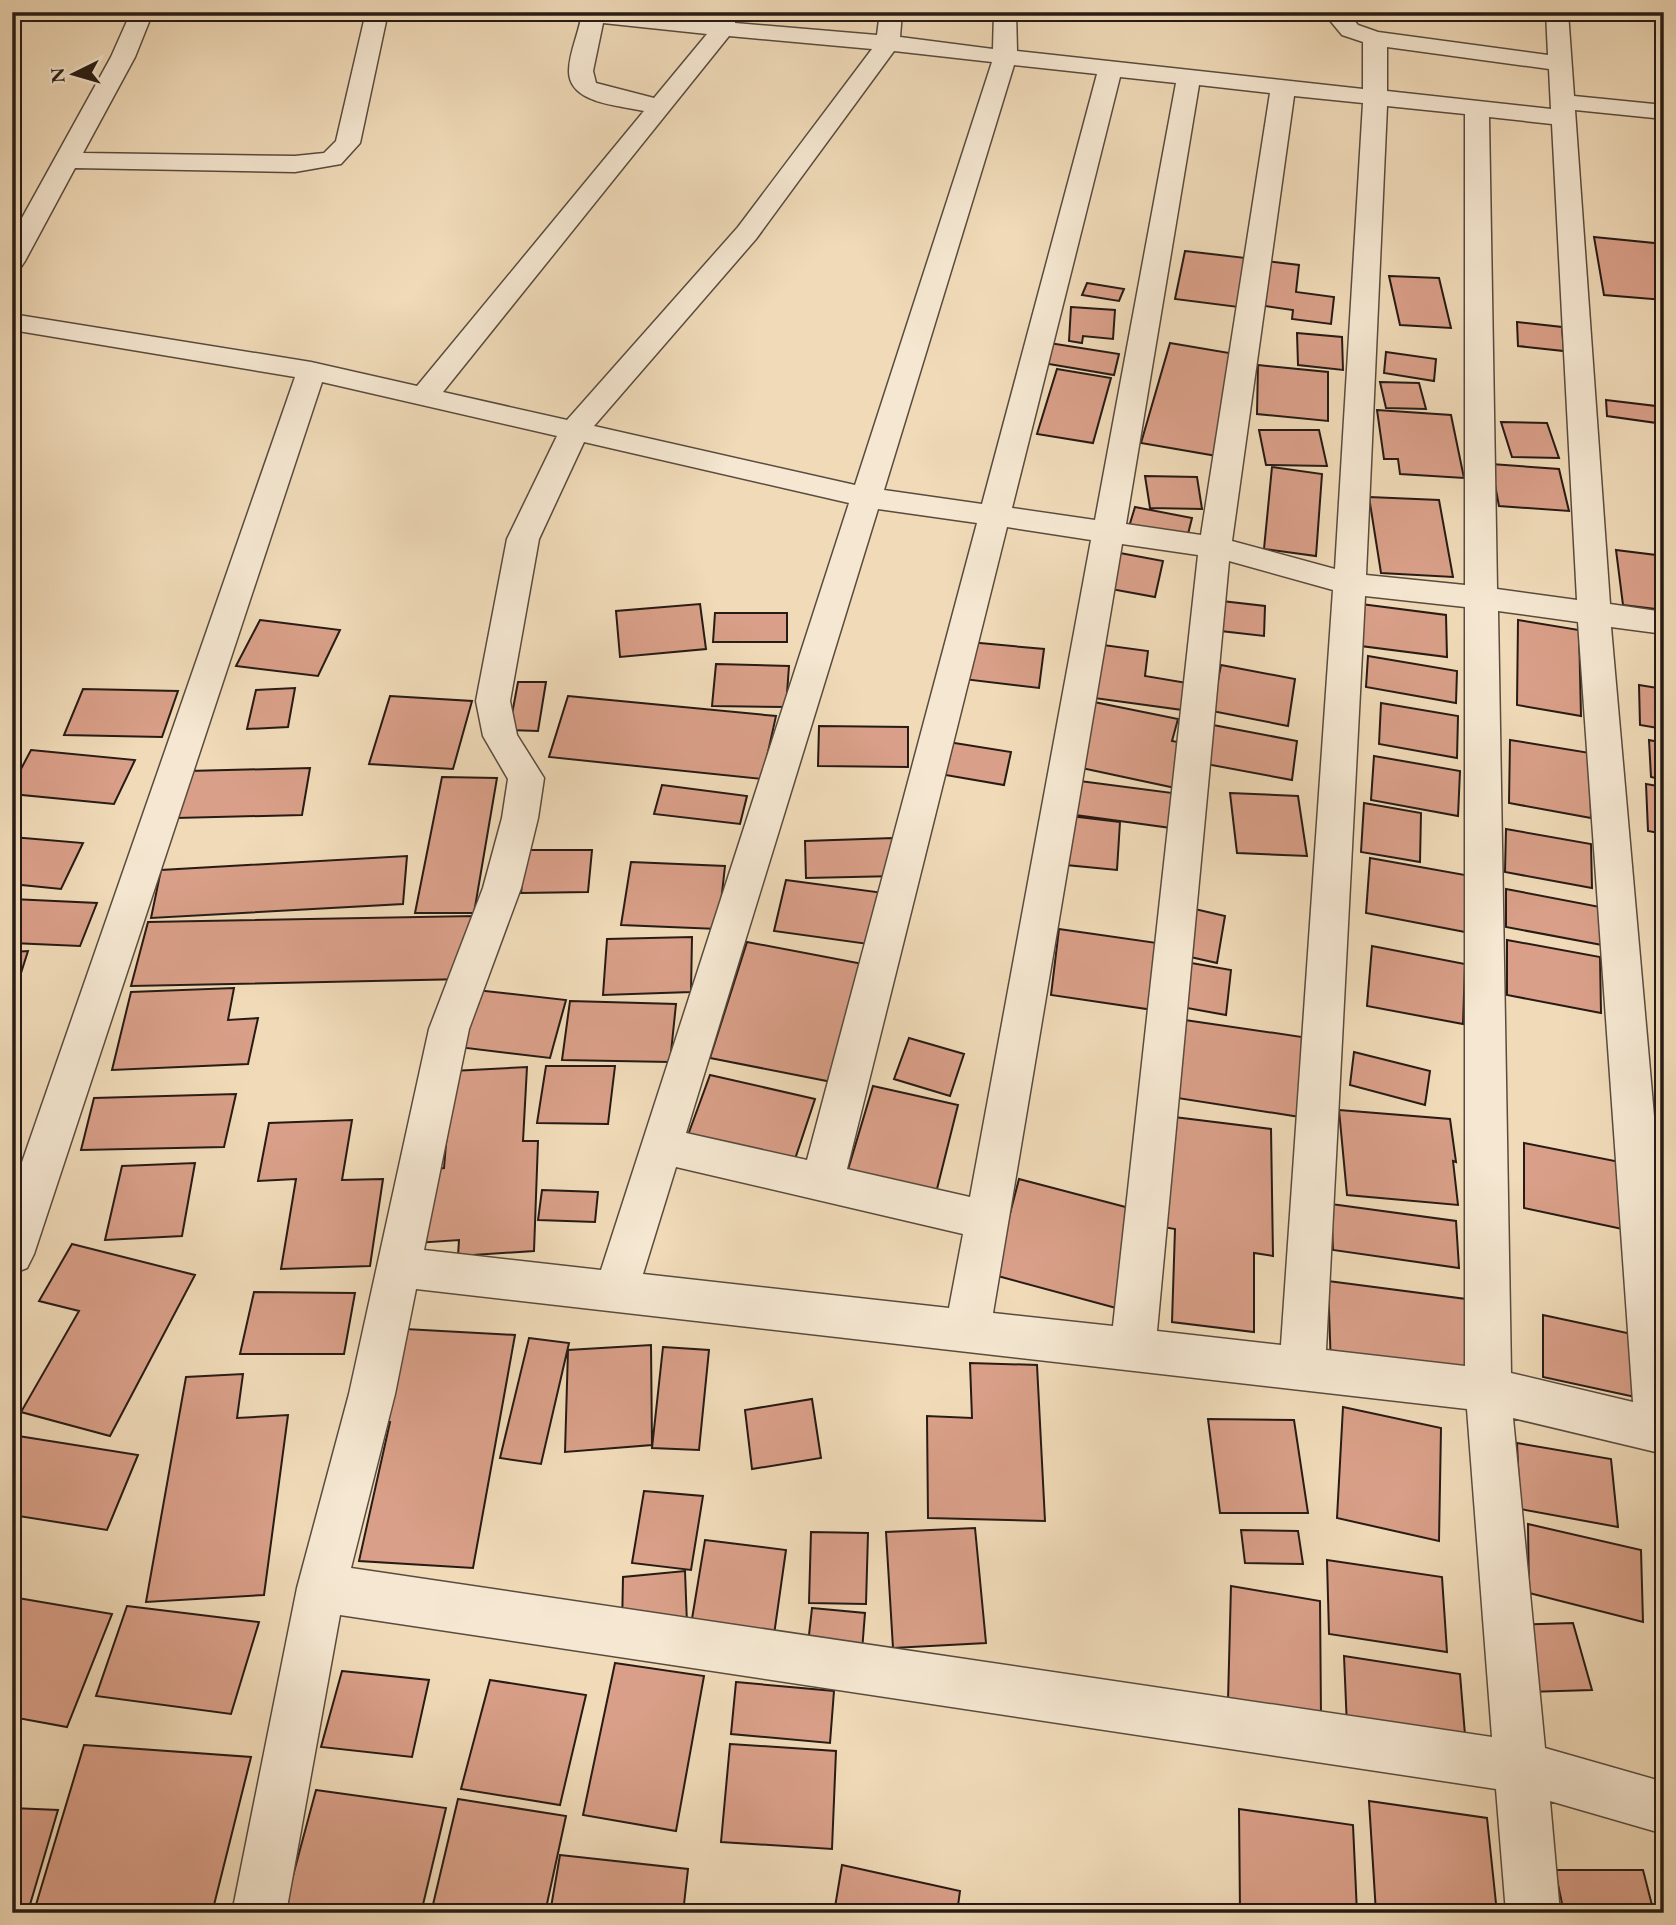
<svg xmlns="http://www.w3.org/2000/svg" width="1676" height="1925" viewBox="0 0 1676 1925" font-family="'EB Garamond',serif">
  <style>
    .building { fill: #d99f88; stroke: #271b15; stroke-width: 2 }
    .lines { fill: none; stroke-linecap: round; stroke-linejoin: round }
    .minor-casing { stroke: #594b3e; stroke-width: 3 }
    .minor { fill: #f5e7d1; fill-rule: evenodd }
  </style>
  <rect width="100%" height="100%" fill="#f0dab8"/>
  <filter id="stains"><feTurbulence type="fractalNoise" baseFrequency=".00286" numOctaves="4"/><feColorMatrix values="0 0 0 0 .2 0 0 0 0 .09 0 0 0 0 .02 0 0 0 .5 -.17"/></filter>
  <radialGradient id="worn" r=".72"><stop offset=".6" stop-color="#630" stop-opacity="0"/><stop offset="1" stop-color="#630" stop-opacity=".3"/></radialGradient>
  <path class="building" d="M1594,237L1664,244V300L1604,295Z
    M1185,251L1246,258L1238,307L1175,299Z
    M1265,261L1299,265L1296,292L1334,297L1331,324L1292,319L1293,310L1258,305Z
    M1389,276L1439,278L1451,328L1400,325Z
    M1087,283L1124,289L1119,301L1082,295Z
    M1071,307L1115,310L1113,339L1083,336L1082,343L1069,341Z
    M1517,322L1562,327L1564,351L1518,346Z
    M1297,333L1342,337L1343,370L1298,365Z
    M1043,342L1119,354L1114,375L1037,362Z
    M1170,343L1241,355L1217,456L1141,443Z
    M1386,352L1436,359L1434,381L1384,373Z
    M1258,365L1328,372V421L1257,414Z
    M1057,369L1111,378L1093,443L1037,434Z
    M1380,382L1419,383L1426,409L1386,408Z
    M1606,400L1664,407V424L1607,416Z
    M1377,410L1451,415L1464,478L1400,474L1398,459H1384Z
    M1501,422L1547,423L1559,458L1512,457Z
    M1259,430H1319L1327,466L1266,465Z
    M1491,464L1559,469L1569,511L1499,506Z
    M1272,467L1322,474L1316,556L1264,549Z
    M1145,476L1197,477L1202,509L1150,508Z
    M1369,497L1439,500L1453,577L1381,573Z
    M1135,507L1192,518L1186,542L1128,530Z
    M1616,550L1664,556V610L1623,605Z
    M1120,553L1163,561L1155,597L1111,589Z
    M1213,600L1265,606L1264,636L1212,630Z
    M700,604L706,649L620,657L616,611Z
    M1361,604L1446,615L1447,657L1361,646Z
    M715,613H787V642H713Z
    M260,620L340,630L318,676L236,666Z
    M1518,620L1579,630L1581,716L1517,705Z
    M969,642L1044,649L1039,688L963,679Z
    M1103,645L1148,651L1145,676L1193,684L1190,711L1094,698Z
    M1368,656L1457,671L1456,703L1366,687Z
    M716,664L789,666L786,707L712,706Z
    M1221,665L1295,679L1288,726L1212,711Z
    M518,682H546L538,731L509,730Z
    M1639,685L1664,689V729L1640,725Z
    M295,688L288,727L247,729L256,690Z
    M83,689L178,691L162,737L64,735Z
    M390,696L472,701L453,769L369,764Z
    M568,696L776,716L762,779L549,757Z
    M1094,702L1178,719L1172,741L1189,744L1180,789L1077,767Z
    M1381,703L1458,716L1457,758L1379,744Z
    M1213,725L1297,741L1292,780L1206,764Z
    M819,726L908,727V767L818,766Z
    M1510,740L1590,753L1591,818L1509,803Z
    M1649,740L1664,743V780L1651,777Z
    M942,741L1011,752L1004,785L934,773Z
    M31,750L135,760L114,804L12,794V786Z
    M1374,756L1460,771L1458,816L1371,800Z
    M310,768L302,815L176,818L188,771Z
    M442,777L497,778L474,913H415Z
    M1072,780L1188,795L1186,830L1068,814Z
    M1646,784L1664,787V834L1648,831Z
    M662,785L747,796L740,824L654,814Z
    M1230,793L1298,796L1307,856L1237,853Z
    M1364,803L1421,813L1420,862L1361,852Z
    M1070,816L1120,822L1117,870L1066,865Z
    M1506,829L1591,844L1592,888L1505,872Z
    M12,837L83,843L61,889L12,884Z
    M893,838L897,876L806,878L805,841Z
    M526,850H592L588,892L521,893Z
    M407,856L403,904L151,918L161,870Z
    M1370,858L1465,875V932L1366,913Z
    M631,862L725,866L718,929L621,925Z
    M786,880L884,893L875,945L774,931Z
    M1506,889L1600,907L1602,945L1506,927Z
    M12,899L97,903L80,946L12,943Z
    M1186,907L1225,916L1217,963L1177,954Z
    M474,916L466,979L131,986L148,922Z
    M1059,929L1171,945L1167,1012L1051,995Z
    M692,937L691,992L603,995L607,939Z
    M1507,940L1600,957L1601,1013L1507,995Z
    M747,942L863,964L832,1082L710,1058Z
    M1372,946L1465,964L1463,1024L1367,1006Z
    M28,951L14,995H12V952Z
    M1180,961L1231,970L1226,1015L1176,1006Z
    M234,988L228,1020L258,1018L248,1064L112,1070L131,992Z
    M476,990L566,1000L550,1058L458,1047Z
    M570,1001L676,1004L670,1062L562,1060Z
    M1178,1019L1302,1037L1300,1117L1171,1097Z
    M909,1038L964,1054L950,1096L894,1079Z
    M1354,1052L1430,1071L1425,1105L1350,1085Z
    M546,1066H615L608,1124L537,1123Z
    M527,1067L523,1141H538L534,1251L458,1256L459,1240L416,1243L422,1170L444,1168L452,1071Z
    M710,1075L815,1099L795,1159L688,1135Z
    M873,1086L958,1105L936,1193L847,1173Z
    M236,1094L224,1147L81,1150L94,1098Z
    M1339,1110L1450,1119L1456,1162L1453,1161L1458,1205L1347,1195Z
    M1166,1116L1271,1129L1273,1256L1254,1253V1332L1172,1322L1175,1229L1163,1227Z
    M352,1120L342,1180L383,1179L370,1266L281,1269L296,1179L258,1181L269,1123Z
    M1524,1143L1625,1163L1627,1230L1524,1208Z
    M195,1163L182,1236L105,1240L122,1166Z
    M1019,1179L1137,1210L1116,1308L994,1275Z
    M542,1190L598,1192L595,1222L538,1220Z
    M1331,1204L1456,1221L1459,1268L1333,1250Z
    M72,1244L195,1275L110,1436L21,1412L79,1311L39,1301Z
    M1328,1281L1466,1299L1473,1387L1331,1367Z
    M254,1292L355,1293L344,1354H240Z
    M1543,1315L1632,1334L1635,1397L1543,1377Z
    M405,1329L515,1335L473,1568L359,1561L390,1422L383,1421Z
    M529,1338L569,1343L541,1464L500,1458Z
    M651,1345L652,1445L565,1452L568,1350Z
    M663,1347L709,1350L699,1450L652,1448Z
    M970,1363L1037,1365L1045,1521L928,1518L927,1416L972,1418Z
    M243,1374L237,1418L288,1415L264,1595L146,1602L186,1377Z
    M812,1399L821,1458L752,1469L745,1410Z
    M1343,1407L1441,1428L1439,1541L1337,1518Z
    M1208,1419L1294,1420L1308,1513H1220Z
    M12,1435L138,1455L107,1530L12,1515Z
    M1517,1443L1611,1459L1618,1527L1520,1509Z
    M644,1491L703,1496L691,1570L632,1563Z
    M1528,1524L1641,1550L1643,1622L1529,1593Z
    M975,1528L986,1643L893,1648L886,1532Z
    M1241,1530L1298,1531L1303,1564L1245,1563Z
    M811,1532L868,1533L866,1604L809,1603Z
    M705,1540L786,1550L773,1642L690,1631Z
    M1327,1560L1442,1577L1447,1652L1329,1634Z
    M685,1571L687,1624L622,1629L623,1577Z
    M1231,1586L1320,1601L1321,1717L1228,1701Z
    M12,1597L112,1614L67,1727L12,1717Z
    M127,1606L259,1622L231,1714L96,1696Z
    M812,1608L865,1613L862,1651L808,1644Z
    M1573,1623L1592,1690L1527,1692L1510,1625Z
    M1344,1656L1460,1674L1466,1747L1347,1727Z
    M615,1663L704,1676L676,1831L583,1815Z
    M342,1671L429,1680L412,1757L321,1747Z
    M490,1680L586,1695L560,1805L461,1789Z
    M736,1682L834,1691L830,1743L731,1734Z
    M730,1744L836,1751L832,1849L721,1842Z
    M84,1745L251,1757L212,1913H101L35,1908Z
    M316,1790L446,1808L421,1913H283Z
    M458,1799L566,1816L545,1913H431Z
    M1369,1801L1487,1818L1497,1913H1376Z
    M12,1808L58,1810L29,1908L12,1907Z
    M1239,1809L1353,1825L1357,1913H1240Z
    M560,1855L688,1869L683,1913H550Z
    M842,1865L960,1891L957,1913H834Z
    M1555,1870H1643L1654,1913H1564Z"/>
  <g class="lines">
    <g class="minor-casing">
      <path id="minor" d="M131,12H153L135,57L83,153L295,156L324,153L336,141L366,12H388L360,143L341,164L295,172L75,168L25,261L21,267L12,269V236L111,57Z
        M582,12H631L712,21L713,12H735V23L877,35L880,12H902L900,37L993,49L994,12H1016L1017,51L1363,89V42L1342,35L1323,12H1347L1358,25L1378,32L1548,55L1546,12H1568L1574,96L1664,105V119L1575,110L1610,604L1664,612V634L1611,627L1664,1230V1454L1513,1418L1545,1748L1664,1782V1834L1550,1801L1560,1913H1506L1496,1789L340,1615L286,1913H232L297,1588L349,1394L429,1029L483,888L502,818L508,779L483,736L476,701L507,539L557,436L322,382L34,1254L27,1268L12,1274V1191L295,377L12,330V314L311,362L417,386L644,111C619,105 569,104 569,71C569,52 580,31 582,12ZM603,23L707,34L654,98L596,83L593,71ZM729,36L872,49L738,227L567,420L443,392ZM1387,47L1549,69L1551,109L1387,91ZM894,51L992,62L855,485L594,426L756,239ZM1014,65L1097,74L982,504L884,490ZM1120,77L1176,83L1095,520L1012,508ZM1199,85L1270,93L1201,535L1126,524ZM1294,96L1363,103L1335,569L1232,541ZM1387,106L1465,114V585L1366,575ZM1489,117L1552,124L1577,600L1497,589ZM584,442L849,503L601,1270L424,1250L469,1029L521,888L538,818L544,778L517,735L510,701L539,539ZM878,509L977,523L807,1160L686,1133ZM1007,527L1091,540L970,1197L847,1169ZM1122,544L1198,555L1113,1326L993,1313ZM1229,561L1333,590L1281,1345L1157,1331ZM1365,596L1465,607V1366L1326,1350ZM1498,611L1578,622L1633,1402L1511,1373ZM676,1167L963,1234L949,1308L643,1274ZM416,1289L1467,1409L1492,1737L351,1568L395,1394Z"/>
    </g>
    <use href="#minor" class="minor"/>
  </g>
  <rect width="1676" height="1925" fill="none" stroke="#f0dab8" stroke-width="42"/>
  <rect x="14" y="14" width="1648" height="1897" fill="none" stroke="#271b15" stroke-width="3.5"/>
  <rect x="21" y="21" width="1634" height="1883" fill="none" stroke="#271b15" stroke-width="2"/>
  <g transform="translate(74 74) rotate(265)" stroke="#f5e7d1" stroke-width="5" paint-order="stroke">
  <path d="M0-5L12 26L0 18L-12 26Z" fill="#271b15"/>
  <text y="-10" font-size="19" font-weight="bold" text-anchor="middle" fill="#271b15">N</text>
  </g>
  <rect width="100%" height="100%" filter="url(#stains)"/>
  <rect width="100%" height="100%" fill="url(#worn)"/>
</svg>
